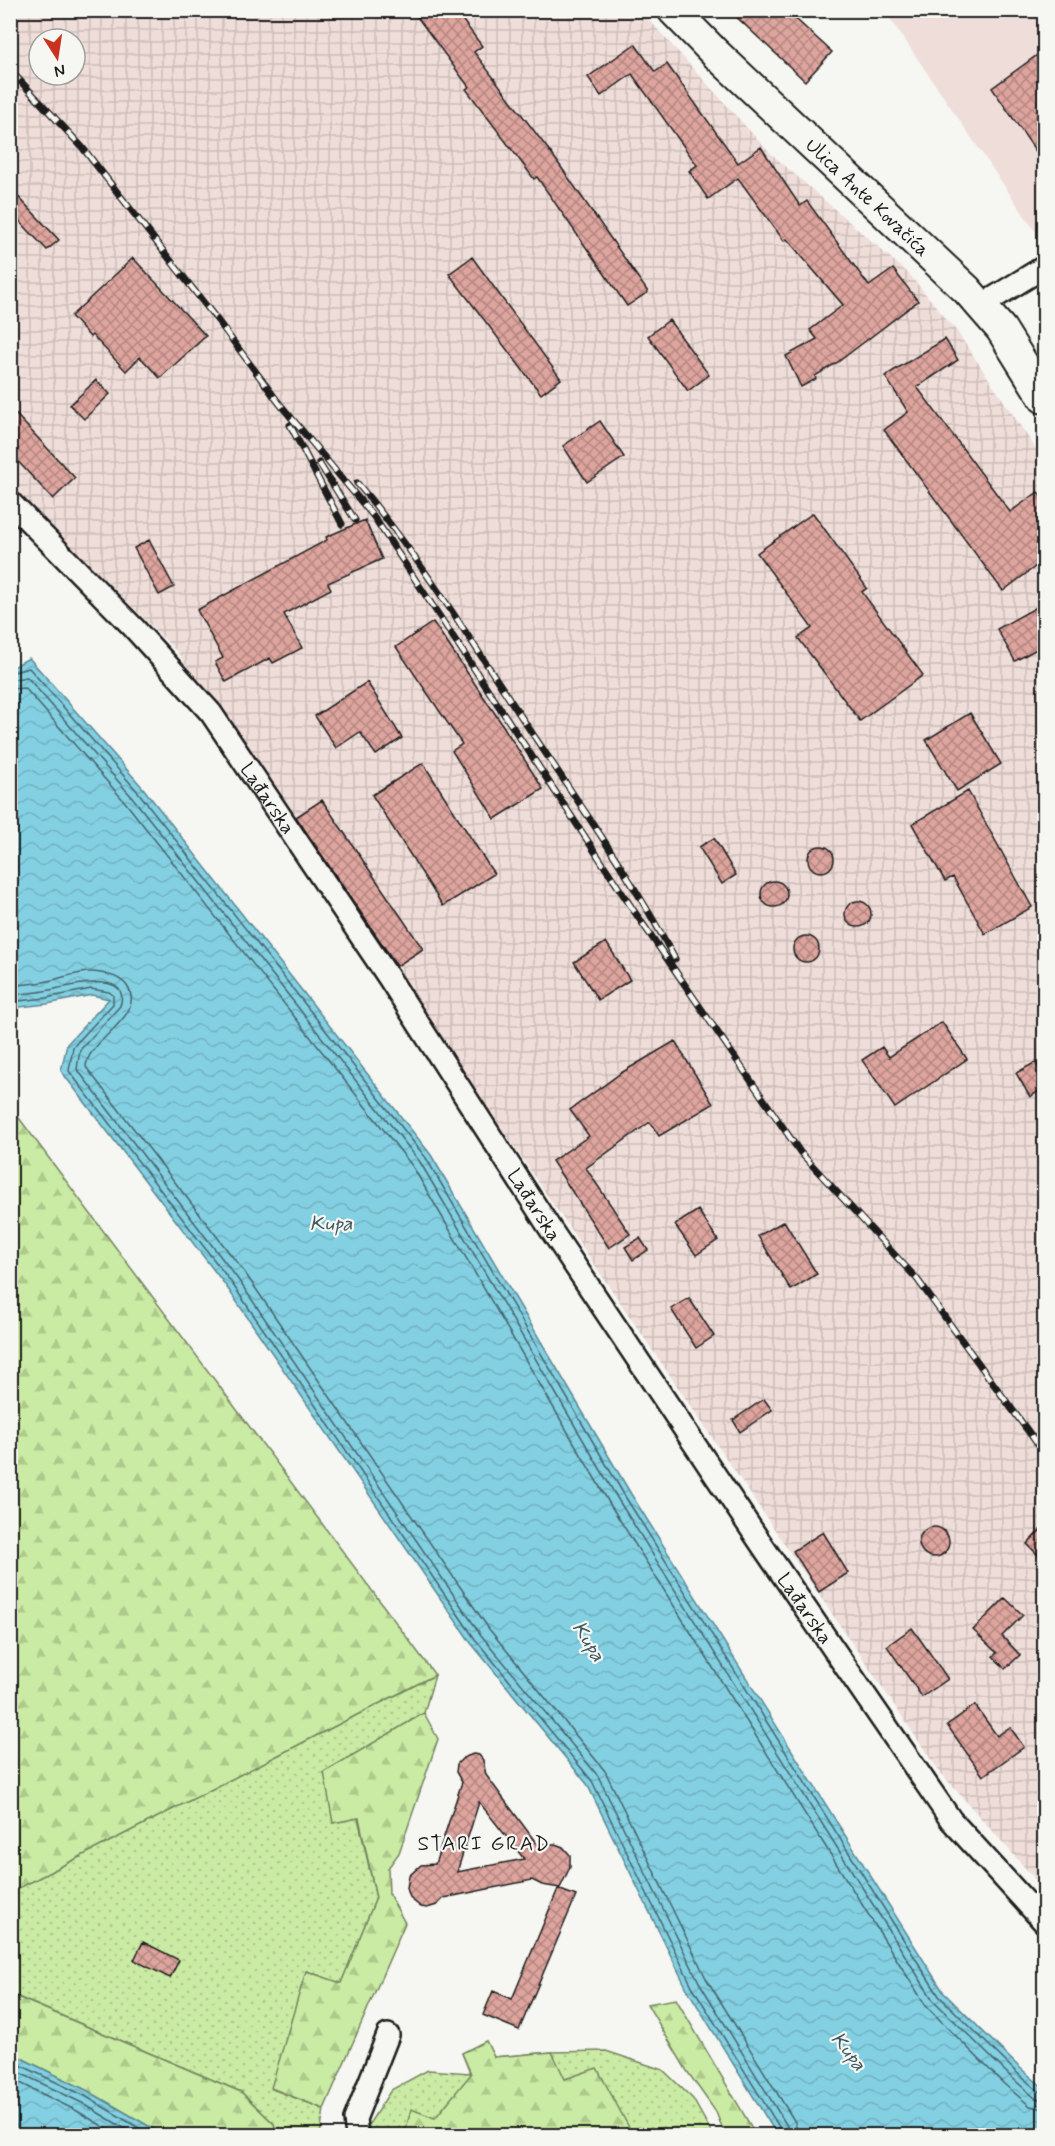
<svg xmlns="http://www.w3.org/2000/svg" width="1055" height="2146" viewBox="0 0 1055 2146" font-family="Mynerve,sans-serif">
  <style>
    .built { fill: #efddd9 }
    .industrial { fill: url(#industrial-grid); fill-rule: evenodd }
    .grass { fill: url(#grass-dots); stroke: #738460; stroke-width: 1.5 }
    .forest { fill: url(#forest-firs); stroke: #738460; stroke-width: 1.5 }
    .water { fill: url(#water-waves); stroke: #5a8893; stroke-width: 1.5 }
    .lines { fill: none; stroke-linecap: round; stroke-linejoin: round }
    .shore { stroke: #45646b; stroke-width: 1.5 }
    .building { fill: url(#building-cross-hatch); stroke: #1c1c1c; stroke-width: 1.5; fill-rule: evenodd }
    .street-casing { stroke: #1c1c1c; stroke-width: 26 }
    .secondary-casing { stroke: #1c1c1c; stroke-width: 34 }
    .street { stroke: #f6f6f2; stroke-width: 21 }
    .secondary { stroke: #f6f6f2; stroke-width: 30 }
    .rail-casing { stroke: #1c1c1c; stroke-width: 7 }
    .rail { stroke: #f6f6f2; stroke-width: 4.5; stroke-dasharray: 14; stroke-linecap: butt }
    .labels { text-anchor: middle; stroke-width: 4.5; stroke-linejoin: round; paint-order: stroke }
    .street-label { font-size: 20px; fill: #1c1c1c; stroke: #f6f6f2 }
    .water-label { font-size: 21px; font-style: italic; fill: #405b61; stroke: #f6f6f2 }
    .neighbourhood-label { font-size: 21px; letter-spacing: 1.5px; fill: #1c1c1c; stroke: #f6f6f2 }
  </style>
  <defs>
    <pattern id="industrial-grid" width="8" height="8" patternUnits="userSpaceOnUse" patternTransform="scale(1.5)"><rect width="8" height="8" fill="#efddd9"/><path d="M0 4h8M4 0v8" fill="none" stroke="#ccbdba"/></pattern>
    <pattern id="grass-dots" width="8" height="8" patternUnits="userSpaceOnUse" patternTransform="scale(1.5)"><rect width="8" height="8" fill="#caeba3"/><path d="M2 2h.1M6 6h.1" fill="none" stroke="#adc98c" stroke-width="1.8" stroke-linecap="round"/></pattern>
    <pattern id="forest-firs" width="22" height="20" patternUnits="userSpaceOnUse" patternTransform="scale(1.5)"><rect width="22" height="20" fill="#caeba3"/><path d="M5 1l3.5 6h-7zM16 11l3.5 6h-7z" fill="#adc98c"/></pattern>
    <pattern id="water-waves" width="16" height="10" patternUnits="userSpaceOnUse" patternTransform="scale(1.5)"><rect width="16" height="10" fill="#83d0e2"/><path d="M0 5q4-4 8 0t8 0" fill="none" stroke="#71b2c1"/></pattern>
    <pattern id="building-cross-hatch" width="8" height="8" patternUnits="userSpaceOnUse" patternTransform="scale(1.5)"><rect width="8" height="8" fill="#dea49e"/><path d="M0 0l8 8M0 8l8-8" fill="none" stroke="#b38580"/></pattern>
  </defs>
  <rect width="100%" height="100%" fill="#f6f6f2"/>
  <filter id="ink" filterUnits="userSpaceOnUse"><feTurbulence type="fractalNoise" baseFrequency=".0167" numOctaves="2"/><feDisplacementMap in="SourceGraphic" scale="12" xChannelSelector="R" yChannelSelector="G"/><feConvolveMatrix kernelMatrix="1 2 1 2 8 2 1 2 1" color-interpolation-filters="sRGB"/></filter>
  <g filter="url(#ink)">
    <path class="built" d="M885,11H1044V244Z"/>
    <path class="industrial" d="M10,11H641L769,152L909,274L958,333L1044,461V1889L939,1771L178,653L11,485ZM39,39H75V75H39Z"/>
    <path class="grass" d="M435,1675L424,1713L324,1773L358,1818L376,1898L341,1984L307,1971L272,2089L324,2109L320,2135H277L274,2124L241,2092L11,1994V1892Z
      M486,2041L494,2057L552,2052L606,2051L663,2070L693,2099L713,2135L367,2136L369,2124L391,2090L428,2070L470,2073L462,2053Z"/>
    <path class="forest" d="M10,1106L435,1675L11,1892H10Z
      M424,1713L438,1739L399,1853L388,1868L389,1894L405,1923L324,2109L271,2088L306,1971L341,1983L376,1898L359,1818L333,1823L324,1772Z
      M10,1994L241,2092L274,2124L277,2135H164L88,2091L11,2053Z
      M676,1999L756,2135H725L716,2112L687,2071L647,2004Z
      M486,2041L494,2057L552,2052L565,2079L597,2068L633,2135H407L406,2129L411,2109L435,2118L471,2074L462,2053Z"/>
    <path class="water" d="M29,658L143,788L431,1155L631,1494L944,1993L1019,2067L1044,2088V2135H777L687,1989L587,1784L471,1643L226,1286L61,1071L67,1044L109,999L92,995L47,1004L11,1008V668Z
      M11,2053L88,2091L164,2135H11Z"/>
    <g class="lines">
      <path class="shore" d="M10,673L29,668L138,792L426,1158L626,1498L939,1996L1015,2071L1038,2091L1044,2093
        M10,680L27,677L132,797L420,1162L619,1501L933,2000L1010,2076L1035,2098L1044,2100
        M10,689L25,688L125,802L413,1167L611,1506L926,2006L1004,2084L1030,2106L1044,2109
        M10,986C23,984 35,984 48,981C62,978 79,971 93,972C104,973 120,976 127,986C148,1017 87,1039 86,1067L245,1273L489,1629L605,1771L706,1978L795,2122L798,2136
        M10,995C21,994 33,993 44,991C60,989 133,966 120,1006L80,1050L77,1069L237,1278L481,1635L598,1776L699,1982L787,2126L789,2136
        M10,1002L46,998L91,989L109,992L113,995V1004L73,1047L69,1071L231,1282L475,1639L592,1781L692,1986L781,2130L782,2136
        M10,2060L85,2096L152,2136
        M10,2068L82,2103L137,2136
        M10,2078L77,2111L119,2136"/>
    </g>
    <path class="building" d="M412,10H455L482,46L474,52L554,157L648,292L627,306L537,177L534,179L466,89L469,87Z
      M729,10H786L832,52L805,81Z
      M635,44L655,72L667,64L738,163L761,147L800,206L807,201L869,286L893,269L918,301L838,362L815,376L816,379L801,387L786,356L817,339L810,330L843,305L787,239L784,241L738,178L708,199L689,171L697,165L632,74L601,96L588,77Z
      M1044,50V163L992,88Z
      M10,188L59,240L47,250L10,211Z
      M472,257L561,379L541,394L449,274Z
      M133,258L206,336L160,378L140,357L126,371L92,335L90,337L71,316Z
      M669,320L709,375L688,391L648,336Z
      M945,339L958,360L917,387L1010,512L1038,492L1044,500V560L1003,591L884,430L908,412L885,376Z
      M96,380L110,394L84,419L70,405Z
      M10,408L75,478L53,499L10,453Z
      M600,421L624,457L587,482L563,446Z
      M813,513L867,588L862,592L923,675L860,721L798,638L812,628L757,553Z
      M365,520L382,559L328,583L331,589L284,614L302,648L273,663L270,658L226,682L215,662L223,658L197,610L327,540L326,537Z
      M149,540L174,587L159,595L134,548Z
      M1044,603V645L1015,661L997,629Z
      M433,622L500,721L543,789L495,819L452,751L462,744L396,647Z
      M367,682L402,738L376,755L360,732L336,748L315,716Z
      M970,713L1001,764L957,791L926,740Z
      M423,763L494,874L443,906L372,795Z
      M968,791L1032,907L985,934L953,877L945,881L912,824Z
      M322,800L423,949L397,966L296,817Z
      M714,838L736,875L722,884L699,847Z
      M808 859a13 13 0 1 1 26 0a13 13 0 1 1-26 0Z
      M761 894a13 13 0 1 1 26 0a13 13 0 1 1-26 0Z
      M845 914a13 13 0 1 1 26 0a13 13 0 1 1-26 0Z
      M793 949a13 13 0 1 1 26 0a13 13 0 1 1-26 0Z
      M606,942L630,980L598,1000L574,962Z
      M942,1022L967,1059L895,1108L862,1060L882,1047L889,1057Z
      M675,1041L713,1104L659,1136L650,1122L586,1168L630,1234L609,1248L552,1161L589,1136L570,1110L621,1073Z
      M1036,1062L1044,1078V1088L1030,1097L1016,1073Z
      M698,1210L718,1240L696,1255L675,1225Z
      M784,1221L817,1274L791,1290L758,1236Z
      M640,1238L648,1250L633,1260L625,1247Z
      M689,1298L714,1336L696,1348L671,1309Z
      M764,1399L772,1410L740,1432L733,1420Z
      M1044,1526V1561L1027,1544Z
      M919 1542a15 15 0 1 1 30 0a15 15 0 1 1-30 0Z
      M823,1532L848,1573L819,1592L793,1551Z
      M1005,1598L1023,1615L1002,1636L1020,1655L1005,1669L993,1656L997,1653L973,1630Z
      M912,1628L948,1679L922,1697L887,1646Z
      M975,1705L997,1736L1010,1727L1024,1747L983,1776L947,1725Z
      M473,1754L479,1755L483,1760L486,1775L537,1844H555L563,1847L570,1855V1867L560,1888L542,1885L532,1880L444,1898L437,1905L427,1908L421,1907L411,1899L409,1895L407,1888L409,1876L421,1865L435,1864L462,1782L456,1772L457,1764L463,1758ZM479,1802L524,1859L457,1872Z
      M558,1889L576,1896L519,2030L483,2015L493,1991L512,1999Z
      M143,1942L179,1960L170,1978L134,1960Z"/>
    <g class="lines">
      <g class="street-casing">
        <g id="street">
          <path d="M982,305L1044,267"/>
          <path id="s1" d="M10,502L133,627L211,713L389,978L551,1230L764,1548L951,1820L1044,1922"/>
          <path d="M357,2136L355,2119L388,2035"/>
        </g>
      </g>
      <g class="secondary-casing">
        <g id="secondary">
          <path id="s2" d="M673,10L714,52L967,290L1001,329L1044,398"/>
        </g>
      </g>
      <use href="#street" class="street"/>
      <use href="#secondary" class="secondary"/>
      <g class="rail-casing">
        <path id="rail" d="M10,70L82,147L218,321L279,403L374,517L634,911L800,1152L917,1279L1044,1453
          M290,425L342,524
          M319,463L355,520
          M357,483C419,556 470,640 524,721C576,799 631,876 675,959"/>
      </g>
      <use href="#rail" class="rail"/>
    </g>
  </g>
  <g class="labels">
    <g class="street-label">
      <text dy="7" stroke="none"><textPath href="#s2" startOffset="270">Ulica Ante Kovačića</textPath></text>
      <text dy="7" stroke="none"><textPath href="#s1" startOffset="394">Lađarska</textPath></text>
      <text dy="7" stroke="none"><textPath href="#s1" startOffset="880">Lađarska</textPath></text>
      <text dy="7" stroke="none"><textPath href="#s1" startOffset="1366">Lađarska</textPath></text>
    </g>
    <g class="water-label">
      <text x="331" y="1230">Kupa</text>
      <text transform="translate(589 1641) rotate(58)" y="7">Kupa</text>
      <text transform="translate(849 2051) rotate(52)" y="7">Kupa</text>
    </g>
    <g class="neighbourhood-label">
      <text x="484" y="1850">STARI GRAD</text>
    </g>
  </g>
  <rect width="1055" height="2146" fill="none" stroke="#f6f6f2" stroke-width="36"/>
  <rect x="18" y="18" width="1019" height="2110" fill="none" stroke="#1c1c1c" stroke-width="2" filter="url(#ink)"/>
  <g transform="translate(57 57) rotate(168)"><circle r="28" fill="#f6f6f2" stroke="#9f9f9c" stroke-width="1.5"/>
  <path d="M0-4.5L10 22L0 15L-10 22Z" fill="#c8321e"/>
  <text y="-9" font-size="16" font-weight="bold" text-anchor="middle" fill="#1c1c1c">N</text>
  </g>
</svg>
